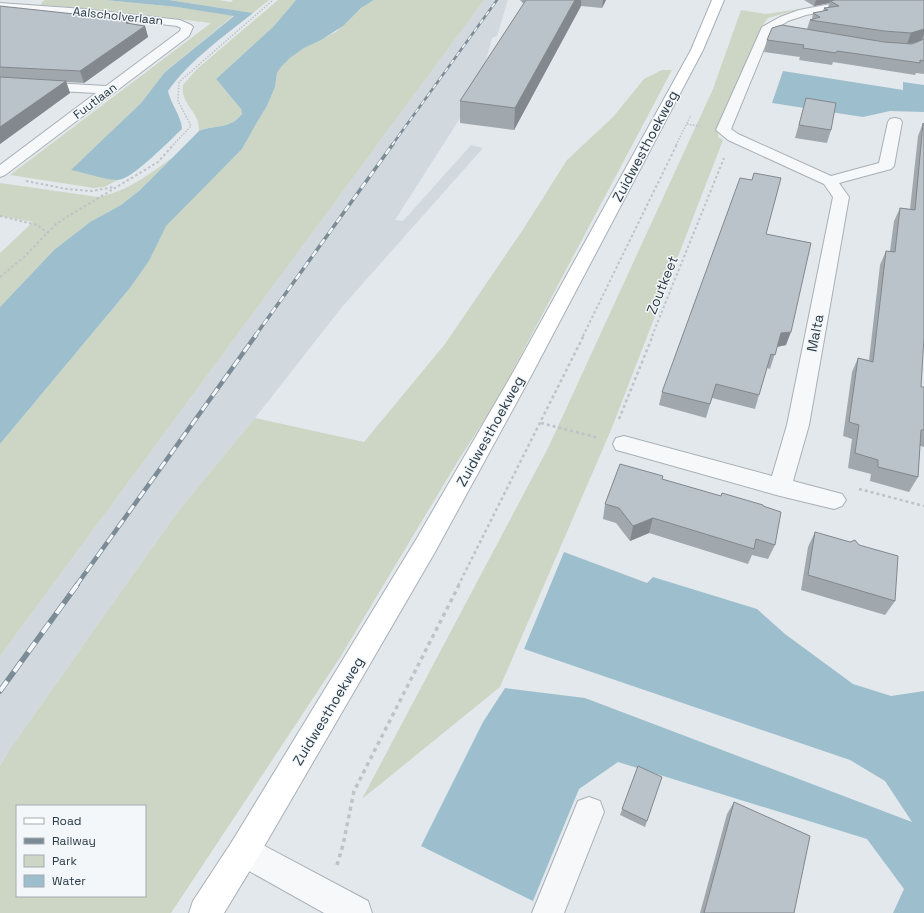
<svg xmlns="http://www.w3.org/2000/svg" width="924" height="913" viewBox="0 0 924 913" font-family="'Space Grotesk',sans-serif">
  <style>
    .built { fill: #d1d8de }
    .green { fill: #cdd6c4; fill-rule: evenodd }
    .water { fill: #9dbfcd }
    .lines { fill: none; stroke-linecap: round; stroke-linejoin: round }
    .street-casing { stroke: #a8b0b7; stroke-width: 2 }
    .secondary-casing { stroke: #a8b0b7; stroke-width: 2 }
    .path-far3 { stroke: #bdc3c7; stroke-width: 1.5; stroke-dasharray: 1.5 1.5; stroke-linecap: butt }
    .path-far2 { stroke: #bdc3c7; stroke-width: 2; stroke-dasharray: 2.5 2.5; stroke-linecap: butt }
    .path-far1 { stroke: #bdc3c7; stroke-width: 2.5; stroke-dasharray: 3 3; stroke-linecap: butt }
    .path { stroke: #bdc3c7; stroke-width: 3.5; stroke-dasharray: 4 4; stroke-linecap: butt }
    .street { fill: #f6f8fa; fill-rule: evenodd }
    .secondary { fill: #fff; fill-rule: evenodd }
    .rail-far3-casing { stroke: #7c8c96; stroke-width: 2.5 }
    .rail-far2-casing { stroke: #7c8c96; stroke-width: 3.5 }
    .rail-far1-casing { stroke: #7c8c96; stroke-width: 4.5 }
    .rail-casing { stroke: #7c8c96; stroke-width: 5.5 }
    .rail-far3 { stroke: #f3f7f9; stroke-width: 1.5; stroke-dasharray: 5; stroke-linecap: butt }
    .rail-far2 { stroke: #f3f7f9; stroke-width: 2.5; stroke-dasharray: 7; stroke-linecap: butt }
    .rail-far1 { stroke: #f3f7f9; stroke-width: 3; stroke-dasharray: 9; stroke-linecap: butt }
    .rail { stroke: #f3f7f9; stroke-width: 4; stroke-dasharray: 12; stroke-linecap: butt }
    .wall { fill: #a0a8ae }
    .shaded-wall { fill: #82888d }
    .building { fill: #bac3ca; stroke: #82888d }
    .labels { text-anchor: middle; stroke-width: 3; stroke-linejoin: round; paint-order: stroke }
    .far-street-label { font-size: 12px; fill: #2a3a45; stroke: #f3f7f9 }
    .street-label { font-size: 14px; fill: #2a3a45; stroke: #f3f7f9 }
  </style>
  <rect width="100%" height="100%" fill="#e3e8ec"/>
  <path class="built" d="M484,0H508L497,36L492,38L479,87L471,101L395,220L403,221L471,145L483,148L342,307L255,418L176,514L10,749L0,766V656Z"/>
  <path class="green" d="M45,0H105L177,7L234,15L165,72L141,103L72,170L118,180L104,187L94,188L10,175L211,23L96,9L41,5L42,2Z
    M169,0H218L231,2L233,0H269L253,13Z
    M278,0H296L274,26L216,79L241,109L242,114C228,130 216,124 199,131C200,111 180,105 183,85L197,69Z
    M374,0H484L0,656V444L130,288L149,261L165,226L242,149L256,124L267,106L275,87L277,73L281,67L290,58L304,48L336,32L361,8Z
    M800,9L768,18L764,23L720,125L718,137L723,140L611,430L500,687L362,799L548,448L713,89L741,10L765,14Z
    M662,70H672L497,400L458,461L341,656L171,913H0V766L10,749L176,514L255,418L364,442L445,344L524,228L567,160L613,117L644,79ZM17,806H145V896H17Z
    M172,158L140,190L121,205L90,222L54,250L0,307V253L33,222L0,216V183L98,197C127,192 149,174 172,158Z"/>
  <path class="water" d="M105,0H169L253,13C223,37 190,60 168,91C171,105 181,115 182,129C171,139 131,181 117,180C102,179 86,173 71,170L141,103L165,72L234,16L177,7Z
    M296,0H374L361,8L343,26L321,40L304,48L290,58L281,67L277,73L275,87L267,106L256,124L242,149L166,226L149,261L130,288L0,444V307L54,250L90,222L121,205L140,190L199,131C216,124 229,130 242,114L241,109L216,79L274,26Z
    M783,71L903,90V82L924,85V112L890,111L863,117L772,103Z
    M564,552L647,583L653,577L757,609L785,634L853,684L891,696L924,691V913H893L904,889L867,839L618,762L579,789L533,901L421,846L483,722L505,688L585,698L912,822L885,781L850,760L524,649Z"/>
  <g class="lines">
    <g class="street-casing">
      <path id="street" d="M852,0H877L871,3L806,15L788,21L771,32L731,129L738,134L831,176L879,163L888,122L890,119L895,118L900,119L902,122L894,166L891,169L839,183L849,197L809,425L793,481L842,494L846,500L842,506L834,509L780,496L624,452L616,450L613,444L616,438L624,436L772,476L787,425L833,197L824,184L728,140L716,130L762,27L780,17L799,10Z
        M0,3L84,9L180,20L191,25L193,27L189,36L5,175L0,177V165L96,93L0,88V80L106,86L180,31L181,28L177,26L84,15L0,9Z
        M589,797L600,801L604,812L564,913H532L578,801Z
        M244,835L368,901L372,913H324L233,862L228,851L233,840Z"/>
    </g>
    <g class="secondary-casing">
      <path id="secondary" d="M712,0H724L703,50L531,376L435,552L255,862L224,913H189L193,901L233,840L417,538L511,376L691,50Z"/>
    </g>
    <path class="path-far3" d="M687,124L700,126
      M173,145L191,126L178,101L179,82L273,0
      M676,145L691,115"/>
    <path class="path-far2" d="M26,181L67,189L92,191L114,187
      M0,216L37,225L48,233
      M0,277L24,257L57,223L158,162L174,144
      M583,336L677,144
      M652,336L724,158"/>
    <path class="path-far1" d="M619,419L653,335
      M541,423L599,438
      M859,489L924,506
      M458,586L584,335"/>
    <path class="path" d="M337,865L343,845L354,791L459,585"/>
    <use href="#street" class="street"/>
    <use href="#secondary" class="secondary"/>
    <g class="rail-far3-casing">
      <path id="rail-far3" d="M392,145L497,0"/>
    </g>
    <g class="rail-far2-casing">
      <path id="rail-far2" d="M255,336L393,144"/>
    </g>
    <g class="rail-far1-casing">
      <path id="rail-far1" d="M76,586L256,335"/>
    </g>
    <g class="rail-casing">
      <path id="rail" d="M0,691L77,585"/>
    </g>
    <use href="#rail-far3" class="rail-far3"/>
    <use href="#rail-far2" class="rail-far2"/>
    <use href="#rail-far1" class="rail-far1"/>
    <use href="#rail" class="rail"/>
  </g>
  <path class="wall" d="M520,0H606L602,8L581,6L514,130L460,123V101L524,4Z
    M804,0H924V74L916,73L915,75L833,62L832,65L799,60L800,57L764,52L767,40L807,29L810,20L812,19L813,13L823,11L824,8H828L829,3L814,6Z
    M0,6L145,26L148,37L84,83L66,82L70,93L0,144Z
    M806,98L831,130L827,143L795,138Z
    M923,123L921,387H924V447L920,446L918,477L909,492L870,481L871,474L848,468L852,439L843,436L852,372L858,358L869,360L880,265L886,251H890L894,221L900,208L910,209L918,136Z
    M766,234L786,345L777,347L770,369L767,368L759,395L755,409L712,398L706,418L659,405L662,392Z
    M662,479L720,496L763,506L775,545L768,559L752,555L748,564L649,533L630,541L616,523L603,519L605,504Z
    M815,532L895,601L885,615L801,590L808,547Z
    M638,766L647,821L645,827L620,815Z
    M734,802L794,913H700L727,814Z"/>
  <path class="shaded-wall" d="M575,0H581V6L514,130L515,108Z
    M603,0H606L602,8Z
    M816,0H844L830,1L829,3L814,6Z
    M130,20L133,32L126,23Z
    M145,26L148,37L84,83L80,71Z
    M924,29V34L921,41L907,44L911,33Z
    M66,81L70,93L0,144V127Z
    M791,332L786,345L776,347L781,333Z
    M653,518L649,533L630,541L633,526Z"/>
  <path class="building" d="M526,0H575L515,108L460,101Z
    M835,0H924V29L911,33L884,31L810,20L820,17L813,13L828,10L824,8L839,6L830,1Z
    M0,6L130,20L126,23L145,26L80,71L0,67Z
    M782,25L884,42L912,44L924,39V61L920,60V63L837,51L836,53L803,48L804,45L767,40L772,28Z
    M0,77L66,81L0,127Z
    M806,98L836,103L831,130L799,125Z
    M923,123L924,124V337L921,387H924V430H921L918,477L878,467V460L855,453L859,425L849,422L858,358L873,362L886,251L895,252L900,208L915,210Z
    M754,173L781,178L766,234L811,243L791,332L781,333L775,355L771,354L759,395L716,384L710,404L662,392L740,178L752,180Z
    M620,464L663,476L662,479L721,496L722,493L763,505V506L781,512L775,545L756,539L754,549L653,518L633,526L619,508L605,504Z
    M815,532L850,542L855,540L859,545L898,556L895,601L808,575Z
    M638,766L662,777L647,821L622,809Z
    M734,802L810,836L794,913H704Z"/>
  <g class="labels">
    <g class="far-street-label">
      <text transform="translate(118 16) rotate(6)" y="4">Aalscholverlaan</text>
      <text transform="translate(95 101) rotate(-37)" y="4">Fuutlaan</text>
    </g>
    <g class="street-label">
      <text transform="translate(645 146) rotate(-62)" y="5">Zuidwesthoekweg</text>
      <text transform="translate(662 285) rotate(-68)" y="5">Zoutkeet</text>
      <text transform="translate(815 333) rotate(-79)" y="5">Malta</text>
      <text transform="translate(490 431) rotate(-61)" y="5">Zuidwesthoekweg</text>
      <text transform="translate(328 711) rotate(-59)" y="5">Zuidwesthoekweg</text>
    </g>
  </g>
  <rect x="16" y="805" width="130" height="92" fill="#f3f7f9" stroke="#a3abb1"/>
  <rect x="24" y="818" width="20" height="6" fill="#ffffff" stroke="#a3abb1"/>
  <text x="52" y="825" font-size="12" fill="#2a3a45">Road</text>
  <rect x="24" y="838" width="20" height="6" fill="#7c8c96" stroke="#a3abb1"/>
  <text x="52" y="845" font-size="12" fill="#2a3a45">Railway</text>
  <rect x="24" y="855" width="20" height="12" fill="#cdd6c4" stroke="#a3abb1"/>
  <text x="52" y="865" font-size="12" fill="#2a3a45">Park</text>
  <rect x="24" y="875" width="20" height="12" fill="#9dbfcd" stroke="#a3abb1"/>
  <text x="52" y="885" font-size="12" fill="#2a3a45">Water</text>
</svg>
